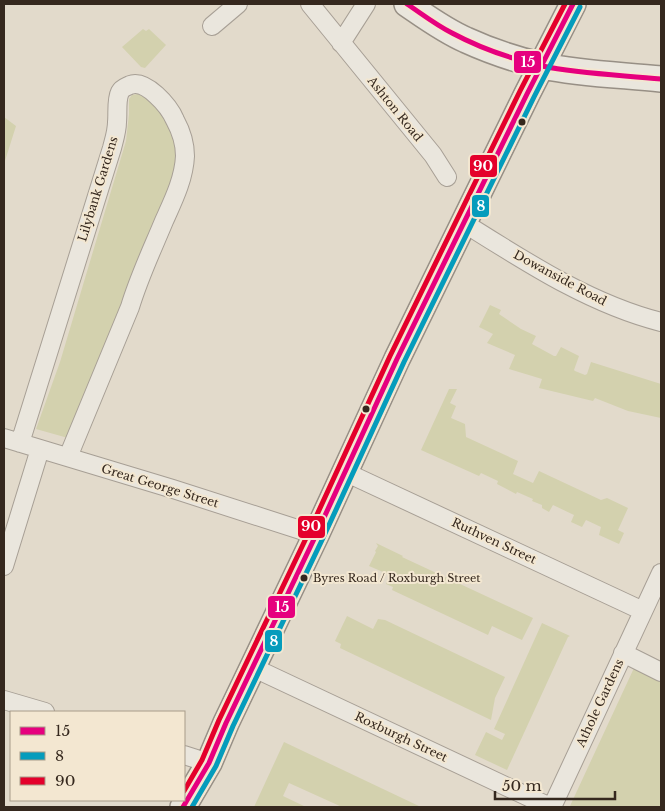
<svg xmlns="http://www.w3.org/2000/svg" width="665" height="811" viewBox="0 0 665 811" font-family="'Libre Baskerville',serif">
  <style>
    .green { fill: #d3d1ae }
    .lines { fill: none; stroke-linecap: round; stroke-linejoin: round }
    .street-casing { stroke: #a79f95; stroke-width: 20 }
    .secondary-casing { stroke: #978f85; stroke-width: 28 }
    .street { stroke: #eae6dd; stroke-width: 18 }
    .secondary { stroke: #eae6dd; stroke-width: 25 }
    .bus-1-casing { stroke: #f3e7d1; stroke-width: 9 }
    .bus-2-casing { stroke: #f3e7d1; stroke-width: 9 }
    .bus-3-casing { stroke: #f3e7d1; stroke-width: 9 }
    .bus-1 { stroke: #e6007e; stroke-width: 5 }
    .bus-2 { stroke: #059cbc; stroke-width: 5 }
    .bus-3 { stroke: #e4002b; stroke-width: 5 }
    .bus-dot { fill: #35281e; stroke: #f3e7d1; stroke-width: 2 }
    .labels { text-anchor: middle; stroke-width: 4; stroke-linejoin: round; paint-order: stroke }
    .bus-label { font-size: 11px; fill: #35281e; stroke: #f3e7d1; text-anchor: start }
    .street-label { font-size: 12px; fill: #35281e; stroke: #f3e7d1 }
    .line-badge { stroke: #f3e7d1; stroke-width: 2 }
    .badge-label { font-size: 14px; text-anchor: middle; font-weight: bold; fill: #fff }
  </style>
  <rect width="100%" height="100%" fill="#e2dacb"/>
  <path class="green" d="M143,29L146,31L149,29L166,45L145,68L141,67L122,47Z
    M138,94L144,97L160,108L177,139L176,172L68,438L36,429L60,362L126,141L129,114V99L132,95Z
    M4,117L16,126L4,164Z
    M490,305L501,310L499,314L521,329L536,336L532,344L554,356H556L561,347L579,356L574,370L575,371L585,375L587,374L591,362L661,384V418L628,411L595,398L593,401L539,388L542,379L509,369L515,355L487,343L493,334L479,327Z
    M449,389H457L450,403L456,406L451,418L465,424L466,437L518,461L513,474L533,483L539,471L601,500L607,498L628,508L618,530L624,533L619,544L599,535L601,527L586,520L582,527L571,522L574,515L553,505L549,512L542,508V505L532,501L533,499L517,492L516,494L497,484L498,481L481,473L479,476L421,450Z
    M376,543L403,556L402,557L533,618L522,640L492,626L488,635L392,590L393,587L386,584L390,575L369,566L376,552L375,551L378,546Z
    M347,616L373,629L378,619L385,620L505,677L495,698L491,720L340,648L341,644L335,641Z
    M542,623L570,636L568,637L507,770L475,755L486,732L502,740L505,734L494,729Z
    M634,668L661,681V807H571L570,806Z
    M284,742L421,807H342L289,783L283,796L306,807H254Z"/>
  <g class="lines">
    <g class="street-casing">
      <path id="street" d="M310,4L433,155L447,177
        M212,26L238,4
        M341,43L366,4
        M464,223C526,262 590,304 661,322
        M4,438L173,489L316,535
        M20,443L112,148C114,140 117,131 117,122C118,113 116,100 120,92C122,88 126,87 130,85C146,79 169,106 175,120C181,131 185,143 185,156C184,179 173,201 164,221C152,250 139,277 130,307L68,457
        M345,472L643,611
        M4,566L40,449
        M623,653L661,672
        M252,667L550,807
        M4,700L45,712
        M184,755L209,763
        M552,807L661,573"/>
    </g>
    <g class="secondary-casing">
      <path id="secondary" d="M407,4C426,17 445,31 466,40C490,51 517,60 543,66C581,74 622,75 661,79
        M183,807L209,763L226,723L316,535L397,359L527,94L573,4"/>
    </g>
    <use href="#street" class="street"/>
    <use href="#secondary" class="secondary"/>
    <g class="bus-1-casing">
      <path id="bus-1" d="M407,4C422,14 436,25 452,33C480,48 512,59 542,66C581,74 622,75 661,79
        M183,807L209,763L226,723L316,535L397,359L527,94L573,4"/>
    </g>
    <g class="bus-2-casing">
      <path id="bus-2" d="M192,807L216,766L233,726L323,538L404,362L534,97L580,7"/>
    </g>
    <g class="bus-3-casing">
      <path id="bus-3" d="M184,791L202,760L219,720L309,532L390,356L520,91L565,4"/>
    </g>
    <use href="#bus-1" class="bus-1"/>
    <use href="#bus-2" class="bus-2"/>
    <use href="#bus-3" class="bus-3"/>
  </g>
  <g class="bus-dot">
    <circle cx="522" cy="122" r="4.5"/>
    <circle cx="366" cy="409" r="4.5"/>
    <circle cx="304" cy="578" r="4.5"/>
  </g>
  <g class="labels">
    <g class="bus-label">
      <text x="313" y="582">Byres Road / Roxburgh Street</text>
    </g>
    <g class="street-label">
      <text transform="translate(395 109) rotate(51)" y="4">Ashton Road</text>
      <text transform="translate(98 189) rotate(-73)" y="4">Lilybank Gardens</text>
      <text transform="translate(560 278) rotate(28)" y="4">Dowanside Road</text>
      <text transform="translate(160 486) rotate(17)" y="4">Great George Street</text>
      <text transform="translate(494 541) rotate(25)" y="4">Ruthven Street</text>
      <text transform="translate(600 703) rotate(-65)" y="4">Athole Gardens</text>
      <text transform="translate(401 737) rotate(25)" y="4">Roxburgh Street</text>
    </g>
  </g>
  <g class="line-badge">
    <rect x="513" y="50" width="29" height="24" rx="5" fill="#e6007e"/>
    <rect x="469" y="154" width="29" height="24" rx="5" fill="#e4002b"/>
    <rect x="471" y="194" width="19" height="24" rx="5" fill="#059cbc"/>
    <rect x="297" y="515" width="29" height="24" rx="5" fill="#e4002b"/>
    <rect x="267" y="595" width="29" height="24" rx="5" fill="#e6007e"/>
    <rect x="264" y="629" width="19" height="24" rx="5" fill="#059cbc"/>
  </g>
  <g class="badge-label">
    <text x="528" y="67">15</text>
    <text x="483" y="171">90</text>
    <text x="481" y="211">8</text>
    <text x="311" y="531">90</text>
    <text x="282" y="612">15</text>
    <text x="274" y="646">8</text>
  </g>
  <rect width="665" height="811" fill="none" stroke="#35281e" stroke-width="10"/>
  <rect x="10" y="711" width="175" height="90" fill="#f3e7d1" stroke="#a79b89"/>
  <rect x="20" y="727" width="25" height="8" fill="#e6007e" stroke="#a79b89"/>
  <text x="55" y="736" font-size="15" fill="#35281e">15</text>
  <rect x="20" y="752" width="25" height="8" fill="#059cbc" stroke="#a79b89"/>
  <text x="55" y="761" font-size="15" fill="#35281e">8</text>
  <rect x="20" y="777" width="25" height="8" fill="#e4002b" stroke="#a79b89"/>
  <text x="55" y="786" font-size="15" fill="#35281e">90</text>
  <path d="M495 791v8h120v-8" fill="none" stroke="#35281e" stroke-width="2.5"/>
  <text x="502" y="791" font-size="15" fill="#35281e" stroke="#f3e7d1" stroke-width="4" paint-order="stroke">50 m</text>
</svg>
